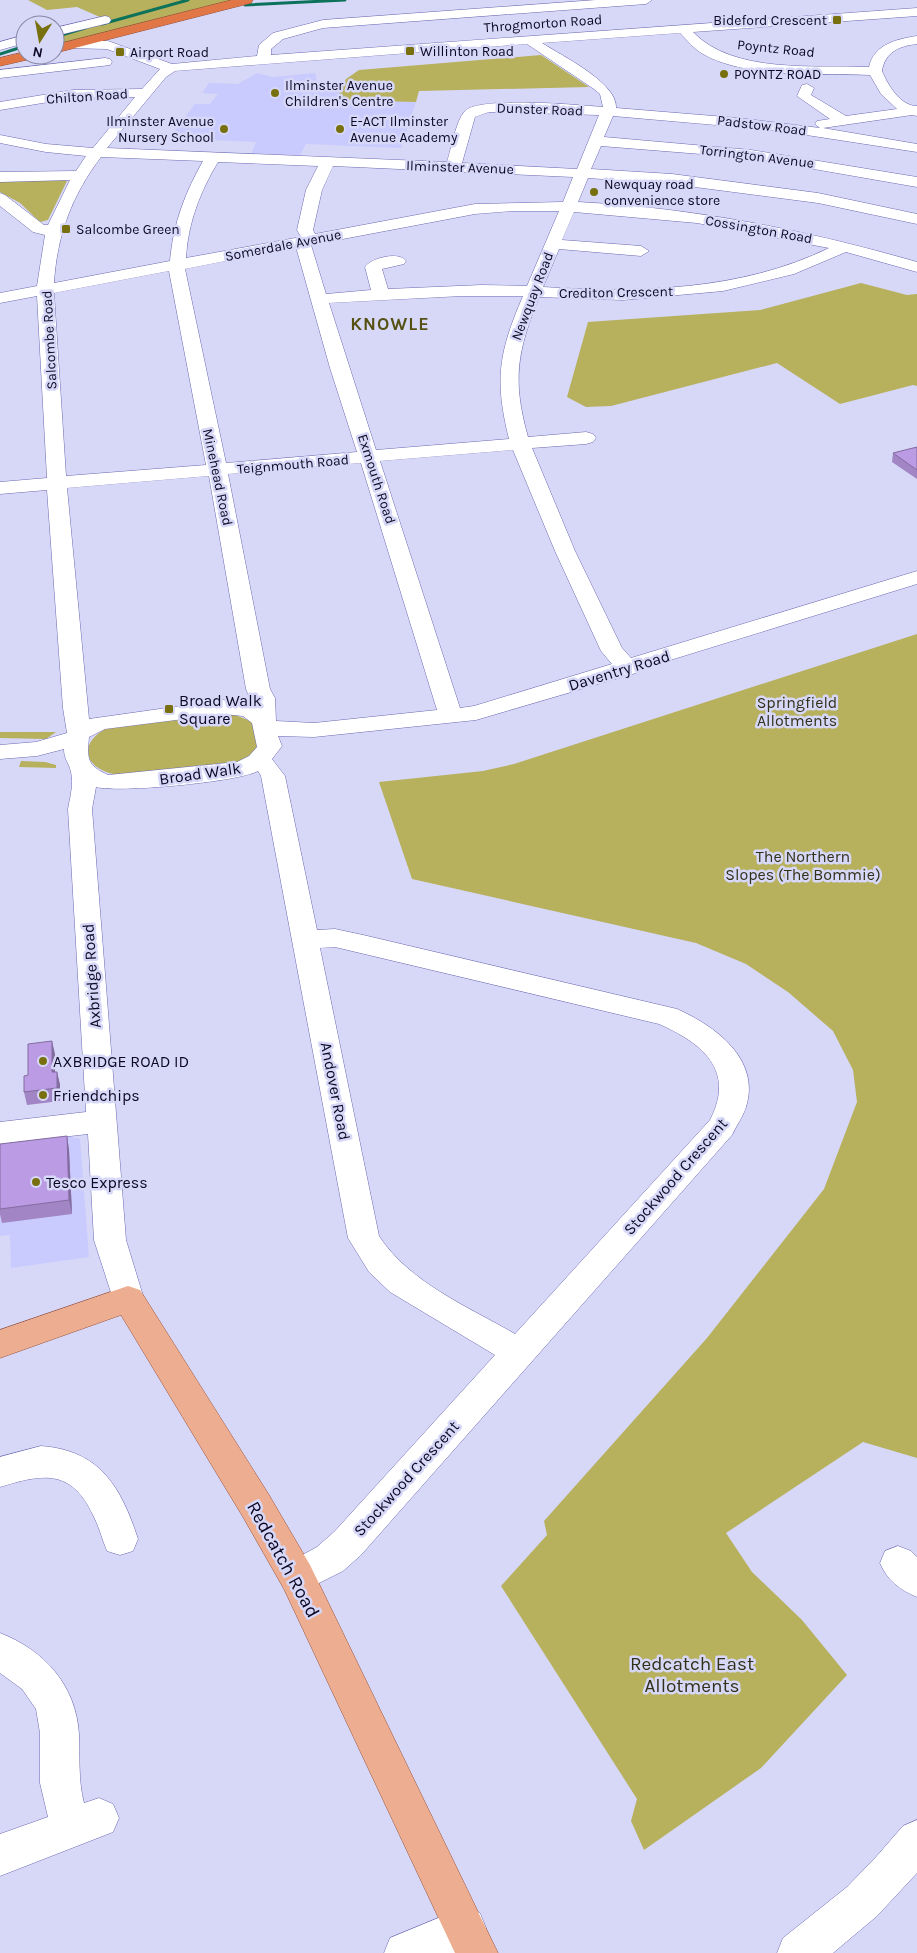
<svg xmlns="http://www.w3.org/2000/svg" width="917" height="1953" viewBox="0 0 917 1953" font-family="Karla,sans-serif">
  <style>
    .built { fill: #c9cafd }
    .green { fill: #b7b05d }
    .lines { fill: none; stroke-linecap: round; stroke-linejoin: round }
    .stream { stroke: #0d725a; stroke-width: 3 }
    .minor-casing { stroke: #6c69b1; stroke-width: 1 }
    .major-casing { stroke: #96503a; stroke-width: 1 }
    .highway-casing { stroke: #96503a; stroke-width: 1 }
    .minor { fill: #fff; fill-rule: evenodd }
    .major { fill: #edad90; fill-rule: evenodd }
    .highway { fill: #e17646; fill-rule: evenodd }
    .wall { fill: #a185c4 }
    .shaded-wall { fill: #836ca0 }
    .building { fill: #bb9be4; stroke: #836ca0 }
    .poi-dot { fill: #786f0f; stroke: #d7d8f8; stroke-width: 2 }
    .labels { text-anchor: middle; stroke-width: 5; stroke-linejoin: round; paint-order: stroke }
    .far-poi-label { font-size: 14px; fill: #0c0823; stroke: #d7d8f8; text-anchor: start }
    .far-street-label { font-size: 14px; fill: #0c0823; stroke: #d7d8f8 }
    .street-label { font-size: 16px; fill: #0c0823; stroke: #d7d8f8 }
    .poi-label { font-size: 16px; fill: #0c0823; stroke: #d7d8f8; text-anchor: start }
    .park-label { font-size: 16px; fill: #323018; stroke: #d7d8f8 }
    .far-district-label { font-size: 18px; font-weight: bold; letter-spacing: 1px; fill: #565113; stroke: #d7d8f8 }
    .near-street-label { font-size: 19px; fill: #0c0823; stroke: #d7d8f8 }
    .near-park-label { font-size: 19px; fill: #323018; stroke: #d7d8f8 }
  </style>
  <rect width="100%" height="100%" fill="#d7d8f8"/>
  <path class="built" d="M257,73L273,77L315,73L317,81L344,82L336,100L416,102L401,148L306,144L299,157L251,155L256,142L169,138L195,104H210L218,94L202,93L209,83L238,84Z
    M60,1134L80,1139L89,1257L11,1268L10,1235L0,1236V1144Z"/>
  <path class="green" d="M28,0H235L55,46V34L102,18L77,7L47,10Z
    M541,55L589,87L419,91L416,102L336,100L346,79L359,70Z
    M0,179L64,180L67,181L48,220L40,222L20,203L0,192Z
    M861,283L907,295L917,294V386L913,385L840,404L777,363L611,406L586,407L567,397L588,322L760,310Z
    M917,634V1458L863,1442L726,1533L752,1572L802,1620L847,1675L761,1768L644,1850L631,1821L637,1799L501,1586L547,1535L544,1521L707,1338L824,1189L857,1102L853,1070L833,1031L788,992L746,964L696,943L412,879L379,782L483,771L514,764Z
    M230,713L253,722L259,745L255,752L239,762L118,775C86,770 75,745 107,728Z
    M0,732H56L46,739L0,738Z
    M21,761L45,762L56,765V768L19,767Z"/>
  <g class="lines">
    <path class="stream" d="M245,5L345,0
      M102,24L188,0
      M55,37L85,28
      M0,54L25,46"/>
    <g class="minor-casing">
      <path id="minor" d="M596,0H652L646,4L323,28L283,39L271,49V55L917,8V16L693,32C733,74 815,65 869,67C874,44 897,39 917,36V44C899,46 885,52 882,71C888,85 900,106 917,106V116L912,115L823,128L917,144V152L774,130L613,116L604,137L751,150L917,177V187L751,158L601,146L591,169L672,174L818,193L917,214V224L818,203L672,184L588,178L578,202C694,208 806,230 917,262V272L846,252L794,274L723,291L623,300L539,297C517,352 512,380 528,437L586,432L593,434L596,438L593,442L586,444L532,448L575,551L622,648L631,658L917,571V584L638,670L636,673L476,720L314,737L278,736L282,746L272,759L285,776L317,930L335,929L363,935L677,1009C715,1026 761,1059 746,1107C743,1117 736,1126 732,1135L361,1555L343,1571L297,1594L284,1589L279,1577L284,1565L317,1547L335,1531L495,1355L390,1292L369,1272L348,1238L261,776L258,771C238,782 118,793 96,787L92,809L126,1240L144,1299L140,1308L128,1312L116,1308L94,1240L88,1134L0,1144V1122L86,1112L68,809C70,797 74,784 71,772C69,763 64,759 64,749L37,756L0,759V745L36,742L67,733L63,708L47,490L0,494V482L47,478L37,296L0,303V293L37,286L45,235L33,232L0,206V193L5,195L44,225H48L70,180L0,182V172L76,171L86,156L46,152L0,143V135L46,144L93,148L135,97L73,98L0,110V102L73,90L142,89L160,69L107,49L66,48L65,45L71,41H108L172,64L257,56L259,45L273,33L323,20ZM680,33C687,40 694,49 703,54C747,79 820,73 870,75L881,94L897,109L846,116L811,95L814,88L807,84L802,85L797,96L830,119L817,121L815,124L820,128L738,118L616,108C618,83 562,56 542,43ZM527,44L594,89L600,94L603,107C578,105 480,96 465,111C456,120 451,150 447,162L107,148L166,77L175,71ZM489,112L599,115L577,169L462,163L475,117ZM101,157L203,161C185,193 173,224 170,261L54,283C57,235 72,195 101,157ZM218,162L318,166L306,190L297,230L301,237L186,258C188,223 200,192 218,162ZM333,166L573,177L563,202L475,204L315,234L313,230L322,190ZM512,211H559L527,286L482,285L388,289L382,269L404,264L406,261C399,251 371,258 365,267L371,290L326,294L311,245L475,214ZM574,212L697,223L829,248C741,291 638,293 543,287L559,249L641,256L649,251L641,246L562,240ZM296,247L330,368L357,452L226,463L185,269ZM169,271L206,465L66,476L54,293ZM462,296H523C499,352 494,379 509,439L376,450L329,303ZM513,450L555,551L601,651L612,664L474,706L460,708L380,461ZM361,463L437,710L314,723L276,721L275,698L270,689L228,474ZM209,476L246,689L252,704L223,700L89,719L67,488ZM223,714L243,716L252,723L257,747L249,756L237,762L108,775C87,765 87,760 89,737L105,729ZM335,947L659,1024C702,1043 736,1070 710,1120L515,1334C467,1306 410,1283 379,1236L320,948Z
        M105,16L109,17L111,20L109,23L55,36V28Z
        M25,35V43L0,50V42Z
        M105,58L110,59L112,62L110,65L0,78V70Z
        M41,1446C100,1450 121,1487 138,1539L133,1551L120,1555L107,1551C102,1539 99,1526 93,1515C71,1468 42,1474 0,1487V1457Z
        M898,1546L911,1551L917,1557V1597C900,1590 887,1580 880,1563L885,1551Z
        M0,1633C44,1650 76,1685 79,1734C80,1757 78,1780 84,1803L99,1798L113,1804L119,1818L113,1832L0,1876V1834L48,1817L40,1783V1733L36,1709L22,1689L0,1673Z
        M917,1820V1873L877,1916L833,1953H777L783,1938L847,1887L876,1857L903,1826Z
        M465,1907L480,1913L486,1928L480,1943L456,1953H384L390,1938Z"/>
    </g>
    <g class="major-casing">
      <path id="major" d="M128,1286L140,1290L269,1495L310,1565L498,1953H455L284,1589L243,1517L121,1315L0,1358V1330Z"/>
    </g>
    <g class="highway-casing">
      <path id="highway" d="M232,0H253L251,3L55,53V45Z
        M25,52V55H37L35,58L0,66V58Z"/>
    </g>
    <use href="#minor" class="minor"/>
    <use href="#major" class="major"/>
    <use href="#highway" class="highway"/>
  </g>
  <path class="wall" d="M917,447V479L892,462L893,453Z
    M55,1054V1072H57L60,1085V1101L27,1105L24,1092L28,1075Z
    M67,1136L69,1150L72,1214L2,1223L0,1214V1209Z"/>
  <path class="shaded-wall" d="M52,1041L55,1054V1085L52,1072Z
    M57,1072L60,1085V1101L57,1088Z
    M67,1136L69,1150L72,1214L69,1200Z"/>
  <path class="building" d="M917,447V470L893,453Z
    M52,1041V1072H57V1088L24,1092V1076L28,1075V1044Z
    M67,1136L69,1200L0,1209V1144Z"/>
  <g class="poi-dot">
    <rect x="832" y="15" width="10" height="10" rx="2.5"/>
    <rect x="405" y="46" width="10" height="10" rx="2.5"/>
    <rect x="115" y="47" width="10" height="10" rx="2.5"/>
    <circle cx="724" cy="74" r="5"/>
    <circle cx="275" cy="93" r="5"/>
    <circle cx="224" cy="129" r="5"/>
    <circle cx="340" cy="129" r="5"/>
    <circle cx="594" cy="192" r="5"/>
    <rect x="61" y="224" width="10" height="10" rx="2.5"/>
    <rect x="164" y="704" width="10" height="10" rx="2.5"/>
    <circle cx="43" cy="1061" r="5"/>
    <circle cx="43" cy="1095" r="5"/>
    <circle cx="36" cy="1182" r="5"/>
  </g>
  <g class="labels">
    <g class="far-poi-label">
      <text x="827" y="25" text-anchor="end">Bideford Crescent</text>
      <text x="420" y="56">Willinton Road</text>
      <text x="130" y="57">Airport Road</text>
      <text x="734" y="79">POYNTZ ROAD</text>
      <text x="285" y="90">Ilminster Avenue<tspan x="285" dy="16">Children's Centre</tspan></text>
      <text x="214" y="126" text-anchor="end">Ilminster Avenue<tspan x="214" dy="16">Nursery School</tspan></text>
      <text x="350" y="126">E-ACT Ilminster<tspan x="350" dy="16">Avenue Academy</tspan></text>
      <text x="604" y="189">Newquay road<tspan x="604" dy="16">convenience store</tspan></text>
      <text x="76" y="234">Salcombe Green</text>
    </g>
    <g class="far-street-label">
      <text transform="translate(543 23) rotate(-4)" y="5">Throgmorton Road</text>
      <text transform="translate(776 48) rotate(6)" y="5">Poyntz Road</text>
      <text transform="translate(87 96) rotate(-4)" y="5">Chilton Road</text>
      <text transform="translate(540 109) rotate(2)" y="5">Dunster Road</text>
      <text transform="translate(762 125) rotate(7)" y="5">Padstow Road</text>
      <text transform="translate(757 156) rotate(7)" y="5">Torrington Avenue</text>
      <text transform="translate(460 167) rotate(2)" y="5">Ilminster Avenue</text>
      <text transform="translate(759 229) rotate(10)" y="5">Cossington Road</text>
      <text transform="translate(283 245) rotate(-11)" y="5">Somerdale Avenue</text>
      <text transform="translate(616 292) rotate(-1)" y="5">Crediton Crescent</text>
      <text transform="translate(532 296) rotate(-69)" y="5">Newquay Road</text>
      <text transform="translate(49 340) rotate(-93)" y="5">Salcombe Road</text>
      <text transform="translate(293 464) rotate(-5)" y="5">Teignmouth Road</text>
      <text transform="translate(218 477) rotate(78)" y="5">Minehead Road</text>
      <text transform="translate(377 479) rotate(72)" y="5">Exmouth Road</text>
    </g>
    <g class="street-label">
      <text transform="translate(619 670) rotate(-17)" y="6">Daventry Road</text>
      <text transform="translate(200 773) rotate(-8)" y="6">Broad Walk</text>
      <text transform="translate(91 976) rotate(-94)" y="6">Axbridge Road</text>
      <text transform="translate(336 1091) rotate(79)" y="6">Andover Road</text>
      <text transform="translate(675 1176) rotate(-49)" y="6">Stockwood Crescent</text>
      <text transform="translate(406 1478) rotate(-48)" y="6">Stockwood Crescent</text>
    </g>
    <g class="poi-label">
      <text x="179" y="706">Broad Walk<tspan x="179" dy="18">Square</tspan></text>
      <text x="53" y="1067">AXBRIDGE ROAD ID</text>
      <text x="53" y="1101">Friendchips</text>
      <text x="46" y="1188">Tesco Express</text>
    </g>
    <g class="park-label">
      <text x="797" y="708">Springfield<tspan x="797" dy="18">Allotments</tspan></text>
      <text x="803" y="862">The Northern<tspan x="803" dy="18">Slopes (The Bommie)</tspan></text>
    </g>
    <g class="far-district-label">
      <text x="390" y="330">KNOWLE</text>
    </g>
    <g class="near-street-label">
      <text transform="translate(284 1559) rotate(61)" y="7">Redcatch Road</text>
    </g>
    <g class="near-park-label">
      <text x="692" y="1670">Redcatch East<tspan x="692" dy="22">Allotments</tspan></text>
    </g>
  </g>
  <g transform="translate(40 40) rotate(191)"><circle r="24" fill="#d7d8f8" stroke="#8685a3"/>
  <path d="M0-4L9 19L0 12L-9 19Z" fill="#786f0f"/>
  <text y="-8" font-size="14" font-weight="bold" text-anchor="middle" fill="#0c0823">N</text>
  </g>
</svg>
